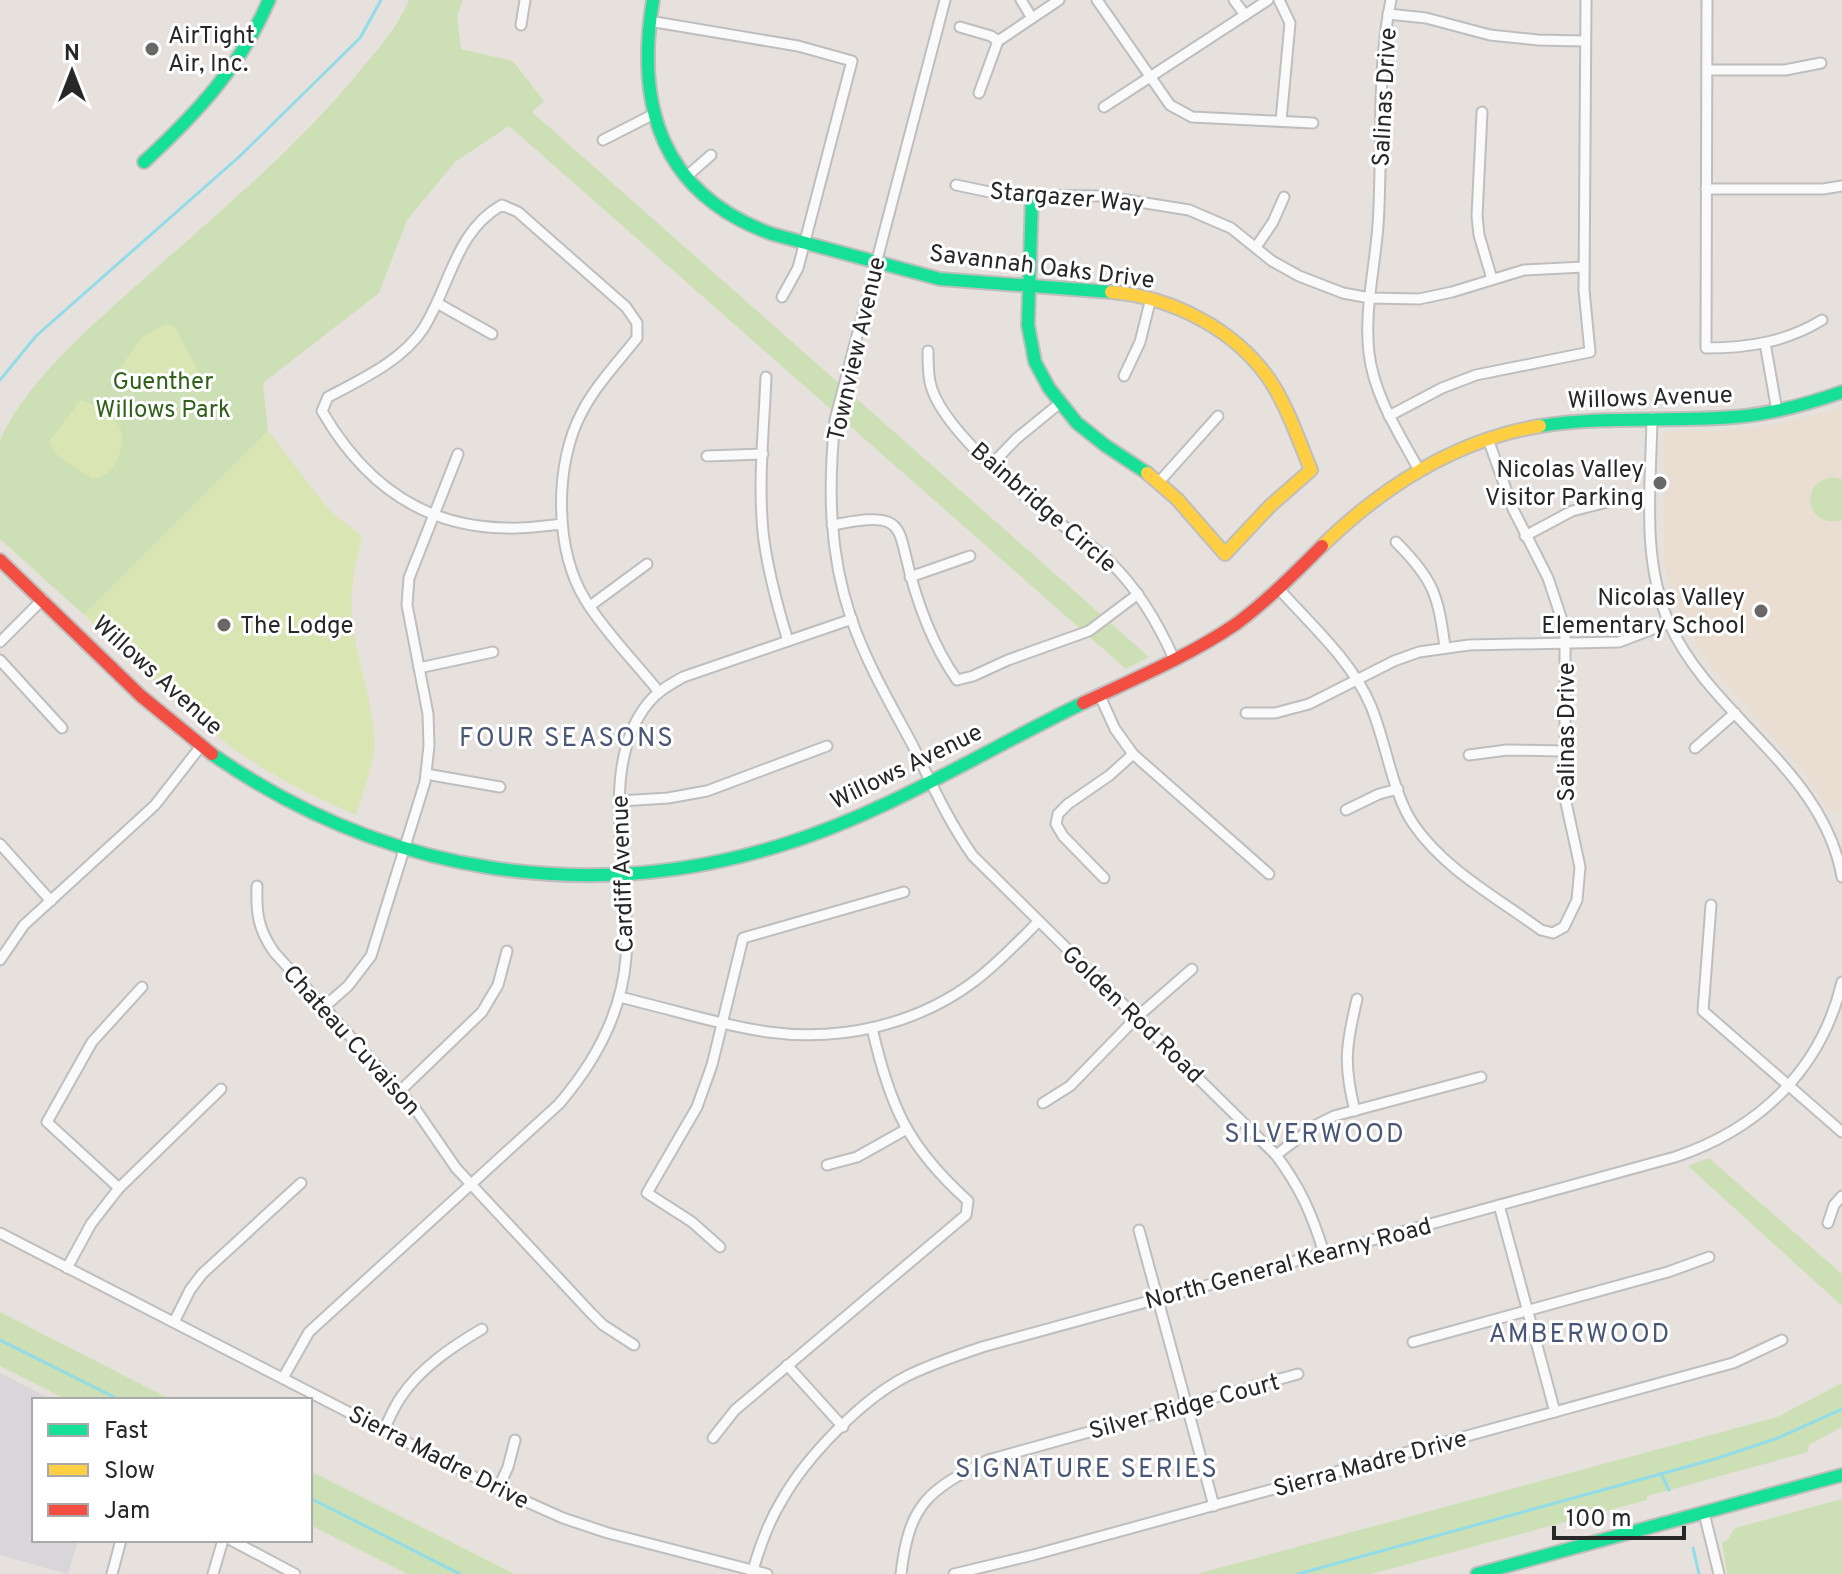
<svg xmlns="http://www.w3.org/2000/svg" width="1842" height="1574" viewBox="0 0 1842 1574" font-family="Overpass,sans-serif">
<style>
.industrial{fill:#d9d6d9}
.education{fill:#e9ded1}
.green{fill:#cde0b5}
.pitch{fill:#d9e5b3}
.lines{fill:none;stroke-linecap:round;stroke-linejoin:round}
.stream{stroke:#91dce8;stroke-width:3}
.street-casing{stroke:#bfbebe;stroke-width:13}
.fast-casing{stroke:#bfbebe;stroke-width:16}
.slow-casing{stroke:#bfbebe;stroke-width:16}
.jam-casing{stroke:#bfbebe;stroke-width:16}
.street{stroke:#fbfafa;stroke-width:9}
.fast{stroke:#16e098;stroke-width:12}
.slow{stroke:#ffcf43;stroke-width:12}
.jam{stroke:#f24e42;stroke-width:12}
.poi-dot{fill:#6a6867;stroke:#fff;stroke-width:3}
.labels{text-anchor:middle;stroke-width:6;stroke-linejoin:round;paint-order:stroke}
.poi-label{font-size:24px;fill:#272727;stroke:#fff;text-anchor:start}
.street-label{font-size:24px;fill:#272727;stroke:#fff}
.park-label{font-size:24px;fill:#32611a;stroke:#fff}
.neighbourhood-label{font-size:26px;letter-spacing:2px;fill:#495776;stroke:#fff}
</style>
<rect width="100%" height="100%" fill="#e6e1dd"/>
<polygon class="industrial" points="0,1373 53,1400 34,1400 34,1540 78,1540 68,1574 0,1555"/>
<polygon class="education" points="1842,406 1842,809 1831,814 1807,776 1711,667 1690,634 1670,587 1665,567 1665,431 1717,431 1765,426 1813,416"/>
<g class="green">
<path d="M409 0H463L457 16 461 49 513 61 544 101 532 112 1149 657 1126 669 509 126 455 162 407 220 379 293 263 383 268 431 84 615 0 539V440C26 382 90 327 137 285 211 219 289 155 353 79 374 53 396 31 409 0Z"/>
<path d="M1832 477 1842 479V520C1808 530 1796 484 1832 477Z"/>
<polygon points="1709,1158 1842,1274 1842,1306 1688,1166"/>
<polygon points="0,1312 172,1400 67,1400 10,1371 0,1366"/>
<polygon points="1842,1383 1842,1427 1809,1445 1808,1452 1647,1496 1647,1500 1371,1574 1197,1574 1777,1417"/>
<polygon points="310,1471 515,1574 407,1574 310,1525"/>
<polygon points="1842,1499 1842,1574 1727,1574 1722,1542 1727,1541 1735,1528"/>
</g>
<g class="pitch">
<path d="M165 324 175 327 199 373 198 376C172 398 138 400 120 368L141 338Z"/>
<path d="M81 400C111 412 133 426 117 460 111 472 105 476 93 479 80 469 52 457 49 441Z"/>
<path d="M268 431 328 509 362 536C354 569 348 600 354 634 360 672 376 710 374 750 372 771 362 794 356 815 320 799 285 783 252 761 190 720 138 666 84 615Z"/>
</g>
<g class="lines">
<g class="stream">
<polyline points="0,380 36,336 240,156 360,38 381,0"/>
<polyline points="0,1340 120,1400"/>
<polyline points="1661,1473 1669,1490"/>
<polyline points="310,1498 460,1574"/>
<polyline points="1693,1548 1699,1574"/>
<polyline points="1298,1574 1715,1459 1778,1438 1842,1409"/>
</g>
<defs>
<g id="street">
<path d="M945 0 835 420C828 488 829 553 851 618 866 662 890 703 912 744 931 782 948 821 973 856L1276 1155C1300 1187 1312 1214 1324 1253"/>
<polyline points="1021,0 1032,18"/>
<polyline points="1097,0 1170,105 1192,117 1313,123"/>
<polyline points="1234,0 1245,15"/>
<polyline points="1279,0 1290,23 1281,121"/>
<path d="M1391 0C1376 69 1383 154 1378 225 1375 267 1364 311 1369 353 1374 396 1399 433 1419 470"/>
<path d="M1707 0 1706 348C1748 348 1786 342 1822 320"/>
<polyline points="1388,14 1426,18 1490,35 1538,40 1583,41"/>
<polyline points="649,21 798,46 852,61 798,268 782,297"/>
<polyline points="521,25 525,0"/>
<polyline points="960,27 991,36 998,41"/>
<polyline points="1707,70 1785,70 1821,63"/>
<polyline points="979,93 998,41 1059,0"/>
<polyline points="1104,107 1268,0"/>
<polyline points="1482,112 1477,216 1479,235 1492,279"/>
<polyline points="603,140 652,115"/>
<polyline points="687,176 711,155"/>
<polyline points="956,185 1004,195 1102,196 1189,210 1231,228 1272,261 1299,276 1343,293 1370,298 1419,299 1452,292 1524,270 1584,267"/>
<polyline points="1706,189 1823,189 1842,186"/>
<polyline points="1256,247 1273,222 1284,197"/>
<polyline points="437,303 492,334"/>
<polyline points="1765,343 1777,411"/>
<path d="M928 351C928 361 928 372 930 382 938 424 1017 491 1051 517 1071 532 1092 544 1110 562 1138 589 1158 623 1174 659"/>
<polyline points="1124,376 1140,342 1151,298"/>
<path d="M766 377C764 428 758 481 763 532 767 569 777 605 788 641"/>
<polyline points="1389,416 1442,388 1476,375 1590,352 1584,290 1586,0"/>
<path d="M1652 418C1651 485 1641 559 1669 623 1711 717 1823 769 1842 877"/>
<polyline points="707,456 763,454"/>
<polyline points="992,464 1016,439 1060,403"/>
<polyline points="1159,482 1218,416"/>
<path d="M562 524C544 526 525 529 506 528 422 527 363 482 322 411L328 397C360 380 402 361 423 329 450 287 455 231 502 205L518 212 626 307 637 323V338C618 362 596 385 582 412 554 464 554 550 586 601 605 632 636 663 659 692"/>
<path d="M832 525C847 523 873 516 888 522 900 527 902 541 905 553 915 597 931 643 957 680L973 676 1008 660 1089 631 1138 594"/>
<polyline points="1525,536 1572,511 1611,501"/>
<path d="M1396 542C1434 580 1438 595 1445 647"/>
<polyline points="910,577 970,556"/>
<path d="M1279 589C1310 624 1351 660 1370 704 1386 740 1392 794 1414 825 1445 870 1498 898 1541 930L1553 933 1564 927 1577 900 1580 867 1565 798V629L1548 578 1513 509 1488 439"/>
<polyline points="590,606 647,564"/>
<polyline points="0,642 43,599"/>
<polyline points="0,660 62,728"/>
<polyline points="419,668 493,652"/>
<polyline points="1099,694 1115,729 1133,754 1269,874"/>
<polyline points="1246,713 1275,713 1309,704 1394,661 1419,652 1469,645 1619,642 1669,623"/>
<polyline points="1695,748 1735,713"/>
<polyline points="1469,755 1507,750 1565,751"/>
<polyline points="426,774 500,787"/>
<polyline points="620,801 668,798 707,791 827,746"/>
<polyline points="1346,810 1379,794 1398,789"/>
<polyline points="0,844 51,901"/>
<polyline points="1104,878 1063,836 1056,824 1058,814 1068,804 1110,775 1133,754"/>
<path d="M257 886C256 913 258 929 274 952L414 1107 456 1168 590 1312 603 1325 634 1345"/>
<polyline points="1711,905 1703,1011 1842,1132"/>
<polyline points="0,960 24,925 155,805 201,746"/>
<path d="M619 997C668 1008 718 1025 768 1032 840 1042 917 1025 976 980 998 963 1018 942 1038 922"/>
<polyline points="324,1007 348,986 371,956 425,782 429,746 428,714 407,605 409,578 458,454"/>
<polyline points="400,1091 482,1012 498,985 507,951"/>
<polyline points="1043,1103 1070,1086 1136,1018 1192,969"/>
<path d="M1355 1111C1343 1064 1346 1045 1357 999"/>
<polyline points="1276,1155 1316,1125 1334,1116 1481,1077"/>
<polyline points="827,1165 857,1157 905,1130"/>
<polyline points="119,1188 47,1122 92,1042 142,987"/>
<polyline points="1499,1205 1555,1412"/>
<polyline points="1828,1223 1834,1205 1842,1196"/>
<polyline points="1139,1230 1214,1506"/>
<polyline points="0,1233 498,1489 563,1518 608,1533 767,1574"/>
<polyline points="720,1247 692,1222 647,1193 697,1107 712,1065 743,938 904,892"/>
<polyline points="67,1268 91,1224 119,1188 221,1089"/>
<polyline points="174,1322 190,1290 202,1274 301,1183"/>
<polyline points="1413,1342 1668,1272 1709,1257"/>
<polyline points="787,1365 843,1427"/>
<path d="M283 1378 309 1332 559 1104C595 1062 622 1013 626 957 632 878 595 767 649 702 658 691 671 684 683 677L852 619"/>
<path d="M384 1430C389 1419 394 1407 401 1397 420 1368 453 1346 482 1329"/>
<path d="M713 1438 735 1410 966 1215 968 1201C908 1147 890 1107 872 1028"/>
<polyline points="498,1489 508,1467 515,1440"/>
<polyline points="1704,1513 1719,1574"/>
<polyline points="231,1540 295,1574"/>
<polyline points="112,1574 121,1540"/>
<polyline points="213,1574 223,1540"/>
<path d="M752 1574C759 1548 768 1523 782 1500 807 1456 862 1399 907 1376 931 1364 956 1356 982 1347L1675 1157C1759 1129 1821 1070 1842 982"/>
<path d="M901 1574C909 1504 928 1490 988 1460L1298 1374"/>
<polyline points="954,1574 1033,1555 1733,1363 1782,1340"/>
</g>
<g id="fast">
<path d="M653 0C635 107 662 194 772 234L940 279 1111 292"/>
<path d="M144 162C196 114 241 66 269 0"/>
<polyline points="1032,197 1028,325 1035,362 1049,388 1077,423 1106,446 1147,473"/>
<path d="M1540 426C1608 415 1677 423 1745 416 1779 412 1811 403 1842 392"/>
<path d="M212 754C384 874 589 907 788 843 892 810 985 750 1083 703"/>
<polyline points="1477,1574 1842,1475"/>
</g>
<g id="slow">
<path d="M1111 292C1173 297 1239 331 1273 385 1289 411 1299 441 1311 470L1270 506 1225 554 1177 499 1147 473"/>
<path d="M1322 546C1382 487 1456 440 1540 426"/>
</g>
<g id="jam">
<polyline points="0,560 141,696 212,754"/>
<path d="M1083 703C1134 679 1189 656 1236 624 1267 601 1295 573 1322 546"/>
</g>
</defs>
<use href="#street" class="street-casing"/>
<use href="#fast" class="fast-casing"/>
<use href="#slow" class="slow-casing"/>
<use href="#jam" class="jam-casing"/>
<use href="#street" class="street"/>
<use href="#fast" class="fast"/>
<use href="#slow" class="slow"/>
<use href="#jam" class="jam"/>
</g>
<g class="poi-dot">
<circle cx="152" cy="49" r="8"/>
<circle cx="1660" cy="483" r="8"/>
<circle cx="1761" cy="611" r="8"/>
<circle cx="224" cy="625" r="8"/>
</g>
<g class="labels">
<g class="poi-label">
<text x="168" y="43">AirTight<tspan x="168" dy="28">Air, Inc.</tspan></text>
<text x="1644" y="477" text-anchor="end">Nicolas Valley<tspan x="1644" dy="28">Visitor Parking</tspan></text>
<text x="1745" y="605" text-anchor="end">Nicolas Valley<tspan x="1745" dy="28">Elementary School</tspan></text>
<text x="240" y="633">The Lodge</text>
</g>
<g class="street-label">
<text transform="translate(1384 97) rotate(-87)" y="8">Salinas Drive</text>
<text transform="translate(1067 197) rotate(5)" y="8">Stargazer Way</text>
<text transform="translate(1042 266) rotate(7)" y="8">Savannah Oaks Drive</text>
<text transform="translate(856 349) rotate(-77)" y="8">Townview Avenue</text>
<text transform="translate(1650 397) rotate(-2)" y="8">Willows Avenue</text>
<text transform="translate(1044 507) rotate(41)" y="8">Bainbridge Circle</text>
<text transform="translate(158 675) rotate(42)" y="8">Willows Avenue</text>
<text transform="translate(1566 732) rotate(-90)" y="8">Salinas Drive</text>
<text transform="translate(906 766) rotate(-26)" y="8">Willows Avenue</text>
<text transform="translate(622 874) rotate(-92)" y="8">Cardiff Avenue</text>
<text transform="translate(1133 1014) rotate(44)" y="8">Golden Rod Road</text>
<text transform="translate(352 1040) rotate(48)" y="8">Chateau Cuvaison</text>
<text transform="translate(1288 1263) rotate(-15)" y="8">North General Kearny Road</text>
<text transform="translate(1184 1406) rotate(-15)" y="8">Silver Ridge Court</text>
<text transform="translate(439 1457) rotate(27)" y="8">Sierra Madre Drive</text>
<text transform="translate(1370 1463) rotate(-15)" y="8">Sierra Madre Drive</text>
</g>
<g class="park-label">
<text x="163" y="389">Guenther<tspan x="163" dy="28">Willows Park</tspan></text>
</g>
<g class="neighbourhood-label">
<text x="567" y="746">FOUR SEASONS</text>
<text x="1315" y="1142">SILVERWOOD</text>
<text x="1580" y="1342">AMBERWOOD</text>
<text x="1087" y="1477">SIGNATURE SERIES</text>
</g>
</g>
<rect x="32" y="1398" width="280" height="144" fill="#ffffff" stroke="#a9a9a9" stroke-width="2"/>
<rect x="48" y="1424" width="40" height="12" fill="#16e098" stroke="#a9a9a9" stroke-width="2"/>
<text x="104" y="1438" font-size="24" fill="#272727">Fast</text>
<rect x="48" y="1464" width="40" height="12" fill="#ffcf43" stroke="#a9a9a9" stroke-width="2"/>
<text x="104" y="1478" font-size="24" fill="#272727">Slow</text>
<rect x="48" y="1504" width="40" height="12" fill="#f24e42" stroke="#a9a9a9" stroke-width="2"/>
<text x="104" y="1518" font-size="24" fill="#272727">Jam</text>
<g transform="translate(72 72)" stroke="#ffffff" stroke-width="6" paint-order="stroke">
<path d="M0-6L14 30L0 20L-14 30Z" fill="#272727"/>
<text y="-12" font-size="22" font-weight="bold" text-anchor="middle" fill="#272727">N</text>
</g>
<path d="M1554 1526v12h130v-12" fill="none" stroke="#272727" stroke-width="4"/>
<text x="1566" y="1526" font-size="24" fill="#272727" stroke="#ffffff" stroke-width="6" paint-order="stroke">100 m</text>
</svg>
